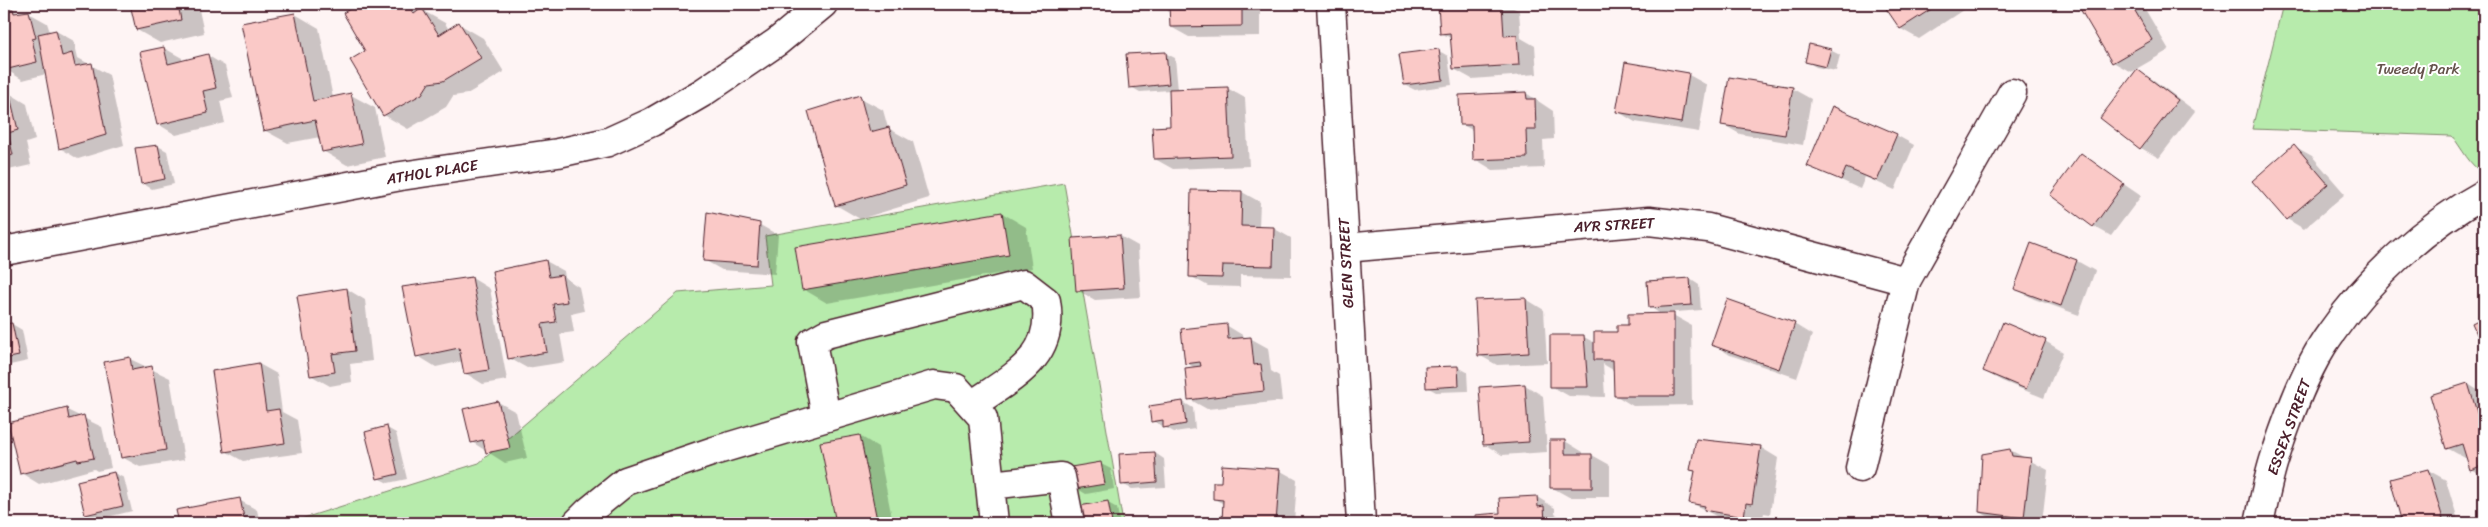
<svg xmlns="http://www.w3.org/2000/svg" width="2488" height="527" viewBox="0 0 2488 527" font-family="Sriracha,sans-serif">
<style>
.green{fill:#b7ebac;stroke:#80856c}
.shadow{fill:#0003}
.building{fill:#fac9c7;stroke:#4a1f2b}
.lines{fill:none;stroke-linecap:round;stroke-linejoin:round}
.minor-casing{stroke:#4a1f2b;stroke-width:31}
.minor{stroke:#fff;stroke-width:28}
.labels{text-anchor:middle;stroke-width:4;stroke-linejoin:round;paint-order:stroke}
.park-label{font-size:15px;fill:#65524b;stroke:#fff}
.street-label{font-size:15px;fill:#4a1f2b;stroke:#fff}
</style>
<rect width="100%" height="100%" fill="#fef4f4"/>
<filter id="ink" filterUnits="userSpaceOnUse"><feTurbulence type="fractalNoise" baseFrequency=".02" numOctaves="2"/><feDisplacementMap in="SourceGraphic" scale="10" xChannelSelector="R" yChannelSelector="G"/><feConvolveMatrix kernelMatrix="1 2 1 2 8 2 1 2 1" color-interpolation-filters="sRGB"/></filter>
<g filter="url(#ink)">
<g class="green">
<path d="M2283 4H2484V173C2470 167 2462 148 2452 136L2252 129Z"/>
<polygon points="1064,183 1123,523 288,523 479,463 678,293 771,285 765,236"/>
</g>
<g class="shadow">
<polygon points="120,4 202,4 198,5 204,33 160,43 137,30 132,9"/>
<polygon points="361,4 421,4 427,13 445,23 449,30 459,24 483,38 504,72 467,94 453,96 446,107 408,129 384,115 352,61 367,52 344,13"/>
<polygon points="1171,4 1260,4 1260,36 1189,37 1171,27"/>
<polygon points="1462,4 1507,4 1519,11 1521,38 1535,46 1537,74 1472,79 1454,69 1452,39 1441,33 1440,6"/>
<polygon points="1884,4 1972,4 1919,39 1901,29"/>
<polygon points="2086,4 2142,4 2169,50 2131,72 2113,62 2081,7"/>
<polygon points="12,10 19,14 29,13 47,23 50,32 56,31 74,41 78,58 109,75 124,145 78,159 60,148 46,74 23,80 5,69 4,19"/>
<polygon points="295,14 319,28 333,98 351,95 375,108 385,157 347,165 323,151 320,137 288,143 264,130"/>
<polygon points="164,48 182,58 182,62 207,55 225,66 233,98 220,101 225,123 176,135 158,124"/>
<polygon points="1830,50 1840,55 1836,71 1816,67 1806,61"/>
<polygon points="1439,51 1448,56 1452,85 1415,90 1405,85"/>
<polygon points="1165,53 1175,58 1178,90 1227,88 1245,98 1249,166 1173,169 1155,159 1172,127 1170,90 1140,92 1131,87"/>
<polygon points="2137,70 2155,81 2195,111 2159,158 2141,148 2102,117"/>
<polygon points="1689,75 1707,85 1699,132 1635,122 1617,111"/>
<polygon points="1793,89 1811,99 1803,145 1740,134 1722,124"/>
<polygon points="9,93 27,104 35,140 26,143 31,165 4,171 4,95"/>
<polygon points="1526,93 1553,111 1554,139 1543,140 1544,168 1493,170 1475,159 1474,131 1461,124"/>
<polygon points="859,97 883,110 888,128 913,142 929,198 860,219 836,205"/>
<polygon points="1896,135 1914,145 1895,190 1865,177 1860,189 1809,165"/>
<polygon points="158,146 167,151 174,184 152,189 142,183"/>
<polygon points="2294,146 2312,156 2345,194 2304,229 2287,219"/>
<polygon points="2081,155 2141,196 2111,236 2093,226"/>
<polygon points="1242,192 1260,202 1259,227 1273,228 1291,238 1291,276 1240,275 1240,287 1208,286 1190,276"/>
<polygon points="1002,213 1026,227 1032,268 827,303 803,289"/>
<polygon points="760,225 778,235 775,274 722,270 704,260"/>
<polygon points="1120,236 1138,246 1141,297 1095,300 1077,290"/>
<polygon points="546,261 564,271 565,278 579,287 584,311 571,314 574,332 560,334 565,362 527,368 509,358"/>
<polygon points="2077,261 2095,271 2079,315 2034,299 2016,289"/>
<polygon points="472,278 490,289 507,380 483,384 465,373 463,361 436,367 418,356"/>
<polygon points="1690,279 1699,285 1701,310 1664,313 1664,315 1673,315 1691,325 1692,405 1633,406 1615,395 1613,370 1603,364 1605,397 1569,396 1551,386 1552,336 1584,337 1595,343 1630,326 1662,315 1650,307"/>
<polygon points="347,289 365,300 372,361 350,364 352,382 330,386 312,376"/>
<polygon points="1526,299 1544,310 1547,363 1497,365 1479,355"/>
<polygon points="12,324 22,330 28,361 10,365 4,361 4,326"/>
<polygon points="1794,324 1812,335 1797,378 1730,355 1713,344"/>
<polygon points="1226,325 1244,336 1245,339 1250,338 1268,348 1271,371 1279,376 1282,401 1207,409 1189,399 1195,368 1187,363"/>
<polygon points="2045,341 2063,352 2044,398 2002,381 1984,371"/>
<polygon points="130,359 170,378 184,460 140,467 122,457"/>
<polygon points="259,364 277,374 282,412 297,420 302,453 243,461 225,451"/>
<polygon points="1458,367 1467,372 1468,391 1436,392 1427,387"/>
<polygon points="2468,384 2484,394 2484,477 2471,469 2467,458 2465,458 2447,448"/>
<polygon points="1525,385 1543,396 1547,452 1502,455 1484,444"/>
<polygon points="498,402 516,412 527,458 505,463 472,442"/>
<polygon points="1183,402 1193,408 1195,429 1174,432 1153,421"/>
<polygon points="67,410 102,427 111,468 97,471 94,469 39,484 21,473"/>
<polygon points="387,428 396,433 407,479 388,483 378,478"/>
<polygon points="860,436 878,447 893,523 837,523 822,443"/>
<polygon points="1565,441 1583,452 1583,455 1592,455 1610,465 1610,497 1569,497 1551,487"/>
<polygon points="1760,447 1778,458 1770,514 1764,513 1762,523 1723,520 1690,502 1696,472 1691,470"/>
<polygon points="2010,450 2048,470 2042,523 1998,522 1980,512"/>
<polygon points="1155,453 1164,459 1166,487 1132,489 1122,484"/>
<polygon points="1101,464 1111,469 1114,489 1086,494 1076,488"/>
<polygon points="1279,470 1297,480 1294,523 1223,523 1224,504 1214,499 1222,483"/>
<polygon points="2428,470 2446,480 2459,523 2403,523 2391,480"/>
<polygon points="114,473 124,478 132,511 95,520 86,514 78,482"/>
<polygon points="1537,497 1555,508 1555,514 1562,518 1562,523 1477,523 1476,516 1502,515"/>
<polygon points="239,500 257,510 260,523 180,523 178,511"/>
<polygon points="1108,503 1117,508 1120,523 1082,523"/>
</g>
<g class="building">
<polygon points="130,4 178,4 181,20 136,30"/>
<polygon points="358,4 407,4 414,14 422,8 439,35 459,22 481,58 443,81 429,83 422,94 383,116 350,60 365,51 343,13"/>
<polygon points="1169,4 1242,4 1242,26 1170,27"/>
<polygon points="1502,4 1504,36 1517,35 1519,65 1453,69 1450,33 1440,34 1438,5"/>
<polygon points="1883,4 1939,4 1900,29"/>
<polygon points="2084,4 2131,4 2152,40 2112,63 2079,7"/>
<polygon points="13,9 14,13 29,11 36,38 32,39 37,62 4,70 4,11"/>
<polygon points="295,13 313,101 351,93 362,144 322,152 315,120 263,131 241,23"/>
<polygon points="56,30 62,56 72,53 75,66 92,63 106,135 59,149 38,34"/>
<polygon points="1809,44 1831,49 1826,67 1805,62"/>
<polygon points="164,47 168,64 208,54 216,88 203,91 208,113 157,125 140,52"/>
<polygon points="1439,49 1443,80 1404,85 1399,54"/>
<polygon points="1166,52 1169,84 1129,88 1126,54"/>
<polygon points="1625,62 1689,73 1681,123 1616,112"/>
<polygon points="2137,69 2178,100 2140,149 2100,118"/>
<polygon points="1729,77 1793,87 1785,135 1721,125"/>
<polygon points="1228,87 1231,156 1154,159 1152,127 1170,126 1169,89"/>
<polygon points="9,92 18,130 8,133 13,155 4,157 4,93"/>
<polygon points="1526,92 1527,99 1535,99 1536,130 1526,130 1527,158 1473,160 1472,125 1460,125 1459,95"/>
<polygon points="860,95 870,132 889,127 906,185 835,206 808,111"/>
<polygon points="1832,106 1897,134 1877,181 1846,168 1841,180 1807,166"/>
<polygon points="2294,144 2328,184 2286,220 2252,181"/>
<polygon points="158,145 165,179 141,184 135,148"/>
<polygon points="2081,153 2124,184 2093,227 2050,195"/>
<polygon points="1191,190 1242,191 1241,226 1274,227 1273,266 1223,265 1222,278 1189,277"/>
<polygon points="707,212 760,223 757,265 703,261"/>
<polygon points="1002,212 1009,255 802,290 795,247"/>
<polygon points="1120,235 1124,288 1076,291 1072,238"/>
<polygon points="2031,243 2077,260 2061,306 2014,289"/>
<polygon points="546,260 549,277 562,275 567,302 553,304 556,322 542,324 547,352 508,359 492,271"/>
<polygon points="472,277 489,370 464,374 459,348 416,357 402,287"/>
<polygon points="1690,278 1692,305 1649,308 1647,281"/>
<polygon points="347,288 355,351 332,354 335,372 310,376 297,296"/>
<polygon points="1526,298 1529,353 1478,356 1475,300"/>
<polygon points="1727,299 1795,323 1779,369 1711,345"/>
<polygon points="1674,313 1674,396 1614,396 1613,360 1594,360 1594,332 1617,332 1617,325 1628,325 1628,314"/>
<polygon points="2484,317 2484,350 2472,323"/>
<polygon points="2003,322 2046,340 2026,389 1983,371"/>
<polygon points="12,323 19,356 4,359 4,324"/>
<polygon points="1227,324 1228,339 1251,337 1254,365 1261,364 1264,391 1188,400 1185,368 1201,366 1200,362 1185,364 1181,329"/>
<polygon points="1550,335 1584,335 1588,387 1550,387"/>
<polygon points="130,357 132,370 152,366 166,450 121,458 104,362"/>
<polygon points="259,363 266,411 279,409 285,443 224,452 212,371"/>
<polygon points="1458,366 1459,386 1426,388 1425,367"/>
<polygon points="2468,383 2479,419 2484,418 2484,465 2470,470 2462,444 2446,449 2430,395"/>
<polygon points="1525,384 1529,442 1483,445 1479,387"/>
<polygon points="498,401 510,448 486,453 483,440 471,443 463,409"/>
<polygon points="1183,401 1186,424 1163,428 1163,420 1151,422 1149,406"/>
<polygon points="67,408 69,419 84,415 94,458 78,461 77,459 20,474 8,423"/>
<polygon points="387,426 398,474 377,479 365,432"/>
<polygon points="860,435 877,520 859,523 836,523 820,442"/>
<polygon points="1696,439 1761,446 1752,504 1746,503 1744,517 1704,510 1705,506 1689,503 1695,471 1690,470"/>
<polygon points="1550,440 1565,440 1565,454 1592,454 1592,488 1550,488"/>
<polygon points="2010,449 2012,456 2031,458 2024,518 1979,512 1982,454"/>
<polygon points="1155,452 1157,482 1121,485 1119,454"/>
<polygon points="1101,462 1105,484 1075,489 1071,467"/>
<polygon points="1222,465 1280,469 1276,523 1222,523 1223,500 1213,499 1213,482 1221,482"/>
<polygon points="2428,469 2443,519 2431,523 2402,523 2390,479"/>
<polygon points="114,472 123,506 85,515 77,481"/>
<polygon points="1537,496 1538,507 1544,506 1545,523 1476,523 1475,515 1500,513 1499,498"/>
<polygon points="240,498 245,523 179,523 176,510"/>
<polygon points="1108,501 1112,523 1081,523 1079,506"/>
</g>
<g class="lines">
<defs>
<g id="minor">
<polyline points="1331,4 1361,523"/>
<polyline points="1345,248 1649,221 1708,228 1906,281 1860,468"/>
<polyline points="4,251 401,176 558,153 608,142 652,122 702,93 777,42 823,4"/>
<polyline points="1906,281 2012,93"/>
<path d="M826 417 812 342 826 334 1024 284 1046 301C1056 358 1012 377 972 405"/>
<polyline points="991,485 1061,477 1070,523"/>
<polyline points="577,523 589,511 626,481 714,451 934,385 956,388 983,418 994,523"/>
<path d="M2259 523C2264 501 2268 478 2275 457 2287 420 2308 364 2331 333 2369 278 2425 226 2484 194"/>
</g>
</defs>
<use href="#minor" class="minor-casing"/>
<use href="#minor" class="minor"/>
</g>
</g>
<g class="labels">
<g class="park-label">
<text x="2418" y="74">Tweedy Park</text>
</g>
<g class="street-label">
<text transform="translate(432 172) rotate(-9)" y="5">ATHOL PLACE</text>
<text transform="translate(1614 225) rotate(-3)" y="5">AYR STREET</text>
<text transform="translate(1346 263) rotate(-93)" y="5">GLEN STREET</text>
<text transform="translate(2289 427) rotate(-70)" y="5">ESSEX STREET</text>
</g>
</g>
<rect width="2488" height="527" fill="none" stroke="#fff" stroke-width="20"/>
<rect x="10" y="10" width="2468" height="507" fill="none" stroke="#4a1f2b" stroke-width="2" filter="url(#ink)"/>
</svg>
